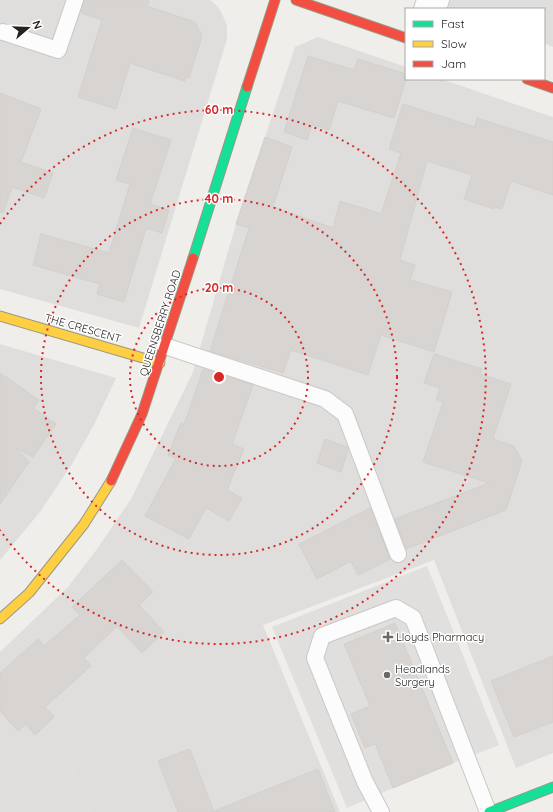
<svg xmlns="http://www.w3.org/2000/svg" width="553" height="812" viewBox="0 0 553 812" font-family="Quicksand,sans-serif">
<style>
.residential{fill:#dfdedc}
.parking{fill:#e0dfde}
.building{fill:#d7d4d2;stroke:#d3d0cc}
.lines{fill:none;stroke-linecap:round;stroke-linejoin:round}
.lane-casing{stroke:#c9c8c7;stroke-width:18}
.fast-casing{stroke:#999a82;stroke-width:11}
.slow-casing{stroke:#999a82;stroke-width:11}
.jam-casing{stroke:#999a82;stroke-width:11}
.lane{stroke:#fdfcfc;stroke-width:16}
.fast{stroke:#16e098;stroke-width:9}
.slow{stroke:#ffcf43;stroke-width:9}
.jam{stroke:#f24e42;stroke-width:9}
.ring{fill:none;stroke:#d62828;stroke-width:2;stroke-dasharray:2 4}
.poi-dot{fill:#6a6968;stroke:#fff;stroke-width:1.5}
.labels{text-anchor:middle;stroke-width:3;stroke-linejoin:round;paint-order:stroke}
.street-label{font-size:11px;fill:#222;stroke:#fff}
.poi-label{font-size:11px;fill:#222;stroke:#fff;text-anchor:start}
.centre{fill:#d62828;stroke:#fff;stroke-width:2}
.ring-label{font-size:12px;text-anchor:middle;font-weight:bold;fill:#d62828;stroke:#fff;stroke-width:3;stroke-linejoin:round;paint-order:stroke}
</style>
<rect width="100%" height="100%" fill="#f0eeeb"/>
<g class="residential">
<polygon points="0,0 210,0 218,7 223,16 227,26 227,39 139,328 0,289"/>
<polygon points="418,0 553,0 553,47 544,43 544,9 444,9"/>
<polygon points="318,37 406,67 406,79 441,79 553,117 553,753 516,768 434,560 263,625 340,812 0,812 0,652 68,587 97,549 131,499 193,372 236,224 295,47"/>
<polygon points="0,344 116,378 95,423 72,464 40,512 0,560"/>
</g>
<g class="parking">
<polygon points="427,566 499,745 453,763 394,623 344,644 370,706 375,744 393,788 347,808 272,627"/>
<polygon points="73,765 92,812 7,812 6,810"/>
</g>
<g class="building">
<polygon points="84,0 149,0 147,6 195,22 202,36 189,78 186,77 185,81 130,63 116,109 78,97 102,20 81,13"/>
<polygon points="308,56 354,70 358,59 406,74 406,79 394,118 338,101 329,130 312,125 307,140 284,132"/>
<polygon points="0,93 41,109 21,162 53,173 44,198 12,187 3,213 0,212"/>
<polygon points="403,104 475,127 477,118 553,142 553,195 511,181 502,209 495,207 494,209 464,199 472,175 427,161 400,260 415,265 410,280 452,292 434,352 381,335 368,375 291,350 283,373 210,351 249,228 236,224 265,137 292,147 273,207 333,228 340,201 381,214 401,153 389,149"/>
<polygon points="133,128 171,140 150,204 169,210 162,233 146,228 124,302 97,294 100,284 33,265 41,234 109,253 130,184 116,180"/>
<polygon points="434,354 482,369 480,374 511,384 493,439 514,446 522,461 506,510 406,549 395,519 489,483 423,462 443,402 436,399 440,388 424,383"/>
<polygon points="203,369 253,385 232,444 244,449 227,490 242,498 229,521 206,508 189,539 145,516 176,458 168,455 181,423 184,425"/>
<polygon points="0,373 39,400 33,408 56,424 33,457 16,448 29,462 0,504"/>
<polygon points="325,439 347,447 348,450 341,472 317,463"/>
<polygon points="370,508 390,559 358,575 351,561 317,579 299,544"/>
<polygon points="122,560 153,592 139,605 164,632 142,653 117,626 84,658 91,666 45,707 54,717 35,735 26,724 18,731 0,711 0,673 38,639 44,646 80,615 72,607"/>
<polygon points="395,623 453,763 393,788 375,744 365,748 351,714 370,706 344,644"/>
<polygon points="553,656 553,722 514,737 491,681"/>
<polygon points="190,749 214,812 178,812 158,761"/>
<polygon points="318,769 335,812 214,812 214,811"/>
</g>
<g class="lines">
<defs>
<g id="lane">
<polyline points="422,9 425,0"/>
<polyline points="438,9 441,0"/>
<polyline points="3,32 58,50 75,0"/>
<polyline points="165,346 325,399 345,414 398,554"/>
<polyline points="381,812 365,782 315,658 322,636 396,608 413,618 488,812"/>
</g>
<g id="fast">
<polyline points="193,258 247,87"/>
<polyline points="489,812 553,787"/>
</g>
<g id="slow">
<polyline points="0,316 160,363"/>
<polyline points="0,619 29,593 84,524 111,481"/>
</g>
<g id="jam">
<polyline points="296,0 406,38"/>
<polyline points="527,79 553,88"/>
<polyline points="247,87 275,0"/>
<polyline points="111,481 142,414 193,258"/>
</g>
</defs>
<use href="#lane" class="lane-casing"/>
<use href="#fast" class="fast-casing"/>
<use href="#slow" class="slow-casing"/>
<use href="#jam" class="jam-casing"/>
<use href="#lane" class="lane"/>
<use href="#fast" class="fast"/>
<use href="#slow" class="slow"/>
<use href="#jam" class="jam"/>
</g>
<g class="ring">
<circle cx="219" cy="377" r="89"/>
<circle cx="219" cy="377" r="178"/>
<path d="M0 224A267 267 0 1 1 0 530"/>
</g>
<g class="poi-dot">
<path d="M386 631h4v4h4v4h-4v4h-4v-4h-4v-4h4z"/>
<circle cx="387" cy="675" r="4"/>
</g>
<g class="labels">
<g class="street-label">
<text transform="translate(160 323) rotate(-72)" y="4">QUEENSBERRY ROAD</text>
<text transform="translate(83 328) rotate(16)" y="4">THE CRESCENT</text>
</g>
<g class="poi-label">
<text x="396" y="641">Lloyds Pharmacy</text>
<text x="395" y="673">Headlands<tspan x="395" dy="13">Surgery</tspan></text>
</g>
</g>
<circle cx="219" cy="377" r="6" class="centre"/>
<g class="ring-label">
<text x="219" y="114">60 m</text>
<text x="219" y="203">40 m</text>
<text x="219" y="292">20 m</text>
</g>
<rect x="405" y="8" width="140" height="72" fill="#ffffff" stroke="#a7a7a7"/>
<rect x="413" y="21" width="20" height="6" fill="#16e098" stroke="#a7a7a7"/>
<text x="441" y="28" font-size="12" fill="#222222">Fast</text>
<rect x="413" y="41" width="20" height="6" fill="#ffcf43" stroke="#a7a7a7"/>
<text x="441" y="48" font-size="12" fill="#222222">Slow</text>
<rect x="413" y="61" width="20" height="6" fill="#f24e42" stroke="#a7a7a7"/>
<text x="441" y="68" font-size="12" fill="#222222">Jam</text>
<g transform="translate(28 28) rotate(71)" stroke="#ffffff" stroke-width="3" paint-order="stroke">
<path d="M0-3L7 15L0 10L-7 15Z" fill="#222222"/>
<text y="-6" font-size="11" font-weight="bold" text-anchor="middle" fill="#222222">N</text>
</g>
</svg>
